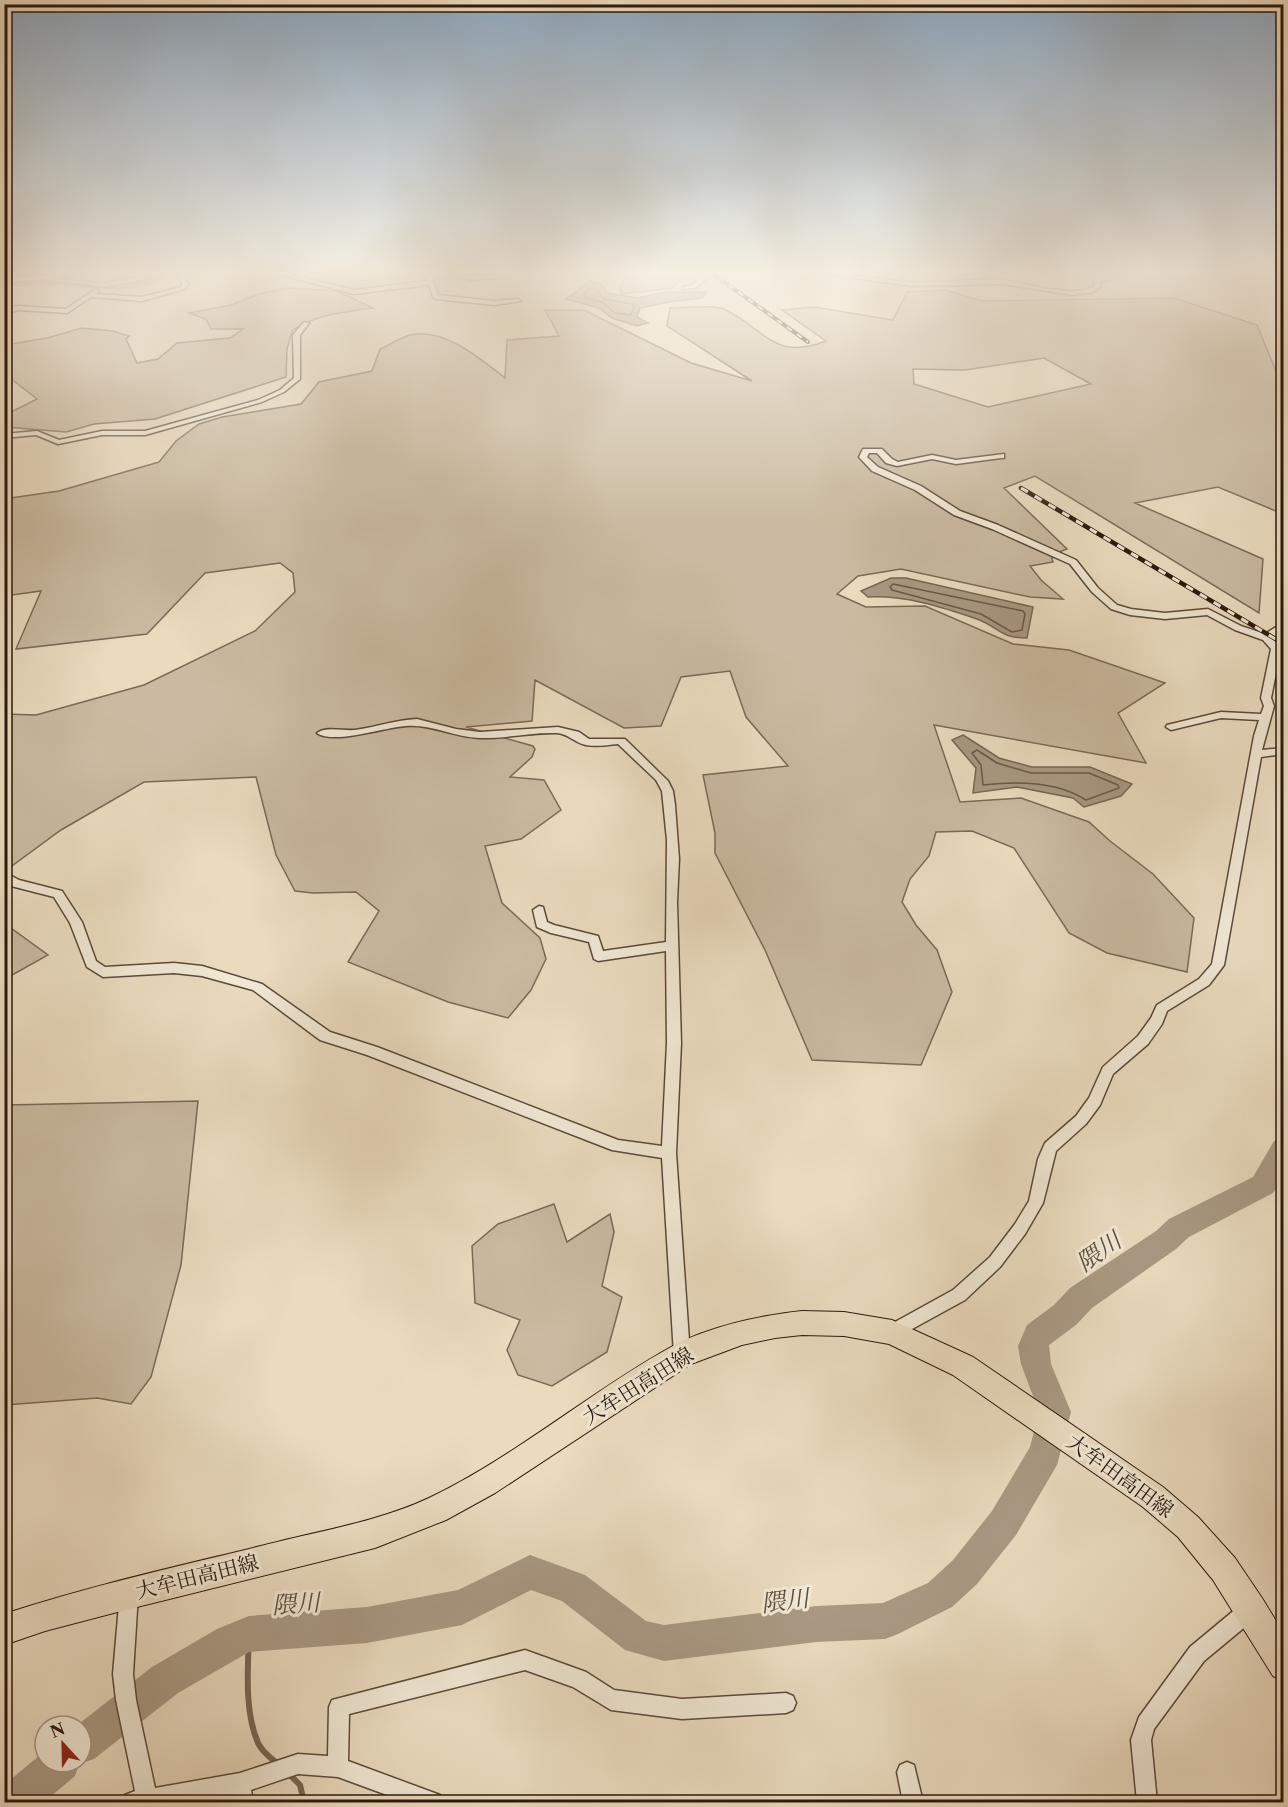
<svg xmlns="http://www.w3.org/2000/svg" width="1288" height="1807" viewBox="0 0 1288 1807" font-family="'Libre Caslon Text','Noto Serif JP',serif">
<style>
.green{fill:#cabaa1;stroke:#7b6958;stroke-width:1.5;fill-rule:evenodd}
.water{fill:#a99983;stroke:#776554;stroke-width:1.5}
.lines{fill:none;stroke-linecap:round;stroke-linejoin:round}
.shore{stroke:#6a5848;stroke-width:1.5}
.stream{stroke:#776554;stroke-width:6}
.river{fill:#a99983;fill-rule:evenodd}
.minor-casing{stroke:#5c493a;stroke-width:3}
.tertiary-casing{stroke:#5c493a;stroke-width:3}
.primary-casing{stroke:#2c180e;stroke-width:2}
.minor{fill:#f1e8d5;fill-rule:evenodd}
.tertiary{fill:#f1e8d5;fill-rule:evenodd}
.primary{fill:#eadbbf;fill-rule:evenodd}
.rail-far1-casing{stroke:#2c180e;stroke-width:4}
.rail-casing{stroke:#2c180e;stroke-width:4.5}
.rail-far1{stroke:#f1e8d5;stroke-width:2;stroke-dasharray:6;stroke-linecap:butt}
.rail{stroke:#f1e8d5;stroke-width:3;stroke-dasharray:8;stroke-linecap:butt}
.labels{text-anchor:middle;stroke-width:6;stroke-linejoin:round;paint-order:stroke}
.near-street-label{font-size:21px;fill:#2c180e;stroke:#f1e8d5}
.near-water-label{font-size:24px;font-style:italic;fill:#5e4c3d;stroke:#f1e8d5}
</style>
<rect width="100%" height="100%" fill="#eadbbf"/>
<filter id="stains"><feTurbulence type="fractalNoise" baseFrequency=".00333" numOctaves="4"/><feColorMatrix values="0 0 0 0 .2 0 0 0 0 .09 0 0 0 0 .02 0 0 0 .5 -.17"/></filter>
<radialGradient id="worn" r=".72"><stop offset=".6" stop-color="#630" stop-opacity="0"/><stop offset="1" stop-color="#630" stop-opacity=".3"/></radialGradient>
<g class="green">
<polygon points="628,271 682,271 685,273 673,288 622,294 620,287"/>
<path d="M288 288 337 291 373 308C346 312 315 314 292 331L287 349 286 377 155 419 94 424 66 432 5 427V415L37 399 5 374V345L47 338 82 328 113 331 129 336 126 339 137 363 158 359 177 343 230 338 243 329H211L206 319 189 313 231 305 259 294Z"/>
<path d="M945 290 982 301 1174 298 1257 325 1283 388V514L1218 487 1135 503 1263 559 1259 613 1035 476 1004 488 1067 549 1051 555 1053 562 1030 566 1041 580 1063 599 1030 597 901 569 858 576 837 594 866 607 925 606 1013 644 1069 650 1165 683 1118 713 1146 763 934 725 960 802 1021 798 1089 822 1110 841 1153 874 1194 918 1187 972 1107 953 1069 933 1014 848 972 831 936 832 929 856 910 879 902 902 916 925 937 950 952 992 921 1065 812 1060 765 950 715 853V833L703 775 788 766 746 717 730 671 681 677 661 726 624 728 535 680 532 721 466 727 533 746 535 749 532 757 510 777 544 780 561 810 521 839 485 846 502 903 540 938 546 959 531 990 508 1018 448 1002 348 962 379 911 356 892 313 893 295 891 276 855 256 777 144 782 61 830 5 871V714L36 715 144 685 255 631 295 592 293 573 280 563 205 573 147 634 16 649 41 591 5 596 4 499 59 491 159 462 176 441 199 424 222 417 301 404 319 382 372 371 380 349C389 345 400 338 410 335 443 327 481 359 505 378L507 340 559 336 545 310H584L691 363 752 381 667 326 670 308C683 308 716 304 726 310 766 330 774 361 826 341L782 310 814 307 893 320 907 292ZM1044 358 1091 384 988 407 914 384 913 369 965 370Z"/>
<polygon points="4,923 48,955 5,979 4,979"/>
<polygon points="198,1101 181,1265 151,1377 131,1404 97,1398 5,1405 5,1105"/>
<polygon points="554,1204 567,1242 610,1214 614,1232 602,1286 622,1297 607,1352 552,1386 518,1375 507,1350 520,1320 475,1303 472,1246 498,1224"/>
</g>
<g class="water">
<polygon points="590,281 601,284 607,293 638,298 667,292 707,292 702,298 669,302 640,308 637,317 648,323 637,326 612,318 599,308 566,299"/>
<path d="M891 578H906L1033 607 1027 638C999 638 999 627 977 619 942 607 905 595 868 597L861 591Z"/>
<polygon points="963,735 999,758 1032,767 1090,767 1132,784 1121,796 1084,807 1073,798 1017,787 973,793 976,768 952,740"/>
</g>
<g class="lines">
<g class="shore">
<polygon points="591,288 597,289 604,299 632,304 634,307 631,315 615,313 602,302 585,298 584,294"/>
<polygon points="893,584 1023,611 1025,614 1022,630 1012,632 981,614 892,590 890,587"/>
<path d="M977 750 997 763 1031 773H1089L1118 785 1119 788 1086 800C1057 781 1017 781 983 785L981 765 972 753Z"/>
</g>
<g class="stream">
<path d="M249 1634C248 1668 244 1711 258 1743 262 1752 271 1758 278 1764"/>
<polyline points="288,1773 300,1785 304,1802"/>
</g>
<g class="river">
<path d="M159 271H172C144 299 91 287 56 285 39 285 21 286 4 287V281L46 279 120 282 141 279Z"/>
<polygon points="1284,1138 1284,1175 1273,1193 1189,1237 1176,1249 1092,1308 1076,1325 1049,1345 1051,1364 1071,1412 1057,1465 1016,1535 977,1584 952,1607 898,1634 885,1639 816,1642 664,1661 625,1650 562,1601 531,1590 462,1625 367,1643 249,1652 178,1693 94,1759 79,1764 75,1776 44,1802 4,1802 4,1785 45,1751 45,1762 81,1762 81,1726 76,1726 152,1667 217,1629 249,1616 367,1607 458,1590 530,1555 585,1575 646,1621 664,1625 816,1606 883,1603 928,1583 953,1560 992,1511 1030,1447 1039,1412 1021,1364 1018,1346 1027,1325 1054,1305 1070,1288 1156,1231 1169,1219 1253,1177 1274,1141"/>
</g>
<defs>
<g id="minor">
<polygon points="157,271 166,271 140,280 104,287 49,280 49,277 52,275 55,279 104,283 137,277"/>
<polygon points="176,271 182,271 188,284 185,289 142,301 91,297 67,313 18,310 4,314 4,310 18,306 66,309 96,289 99,291 96,294 142,297 181,287 182,284"/>
<polygon points="266,271 276,271 354,290 428,281 426,277 412,271 421,271 430,274 460,272 472,276 495,275 497,278 471,280 459,276 432,278 438,295 494,301 518,299 521,301 494,305 436,299 433,297 429,285 354,294"/>
<polygon points="688,271 695,271 705,280 695,288 683,289 683,287 691,285 698,280"/>
<path d="M805 271C841 271 875 280 911 282 941 284 973 278 1003 280 1026 283 1075 299 1094 286L1095 280 1132 271H1143L1100 282V287L1093 292 1073 295 1002 284 911 286Z"/>
<polygon points="304,322 309,323 300,335 300,379 284,392 262,402 145,435 102,435 58,444 36,435 4,438 4,434 37,431 59,440 102,431 145,431 258,400 280,390 294,378 293,335"/>
<polygon points="863,449 882,449 892,459 898,462 932,455 956,460 1004,454 1004,458 1001,458 956,464 932,459 897,466 886,463 877,453 869,453 867,457 878,467 921,486 960,511 998,525 1076,560 1098,588 1117,605 1131,609 1165,613 1208,609 1241,626 1265,634 1284,622 1284,630 1272,638 1281,648 1271,698 1274,706 1262,750 1284,748 1284,754 1261,757 1224,965 1209,985 1167,1011 1162,1024 1148,1044 1113,1074 1100,1105 1086,1124 1056,1151 1043,1203 1025,1234 1000,1267 965,1300 892,1340 886,1337 884,1332 886,1327 953,1290 990,1257 1015,1224 1029,1201 1038,1159 1045,1143 1076,1116 1089,1098 1103,1067 1138,1036 1151,1018 1157,1005 1199,979 1212,964 1254,736 1259,720 1221,718 1171,730 1166,727 1167,725 1221,712 1261,714 1264,706 1261,698 1271,649 1263,640 1235,630 1207,615 1165,619 1130,615 1111,609 1092,592 1070,564 992,529 954,515 915,490 872,471 859,457"/>
<polygon points="1284,596 1284,603 1279,600"/>
<path d="M417 719 456 729 480 732 558 727 579 732 589 739H625L668 781 673 791 675 805 679 859 677 902 681 1043 676 1153 690 1355 688 1361 682 1363 676 1361 674 1355 662 1158 612 1150 367 1055 320 1040 253 990 202 976 174 973 103 977 87 967 70 923 54 897 11 886 4 882V872L19 880 62 891 82 922 96 961 105 967 174 963 202 966 262 984 330 1032 377 1047 618 1140 662 1146 667 1043 666 951 598 961 594 959 589 942 551 933 537 927 533 910 539 906 543 907 547 922 554 925 598 936 603 951 666 942 667 840 662 791 656 780 618 744C608 745 596 747 586 745 575 743 569 734 557 733 531 732 505 739 479 738 454 737 431 724 406 726 386 727 333 745 317 733 326 726 343 731 355 730 376 727 395 720 417 719Z"/>
<polygon points="129,1585 136,1587 138,1594 133,1674 136,1700 155,1788 240,1773 298,1754 328,1756 329,1707 332,1700 525,1650 586,1672 614,1690 682,1699 786,1693 793,1696 796,1703 793,1710 786,1713 682,1719 611,1710 573,1687 525,1670 349,1714 348,1761 440,1795 443,1802 406,1802 338,1777 298,1774 251,1790 253,1802 233,1802 231,1795 188,1802 122,1802 125,1795 135,1791 116,1700 113,1674 120,1594 122,1587"/>
<polygon points="1250,1601 1257,1603 1259,1610 1257,1617 1204,1661 1154,1729 1151,1740 1157,1802 1137,1802 1131,1740 1139,1717 1190,1647 1243,1603"/>
<polygon points="907,1762 914,1765 923,1802 903,1802 897,1772 900,1765"/>
</g>
<polygon id="tertiary" points="70,271 85,271 52,279 4,282 4,278 52,275"/>
<path id="primary" d="M802 1311 844 1312 892 1320 973 1357 1163 1487 1198 1517 1235 1558 1262 1598 1284 1634V1681L1273 1676 1213 1580 1178 1537 1143 1507 953 1375 889 1344 844 1336 802 1335 775 1338 742 1345 691 1364 495 1493 446 1520 375 1548 129 1609 45 1631 4 1645V1614C95 1584 189 1564 281 1541 330 1529 382 1520 429 1498 515 1457 588 1393 671 1347 707 1327 762 1315 802 1311Z"/>
</defs>
<use href="#minor" class="minor-casing"/>
<use href="#tertiary" class="tertiary-casing"/>
<use href="#primary" class="primary-casing"/>
<use href="#minor" class="minor"/>
<use href="#tertiary" class="tertiary"/>
<use href="#primary" class="primary"/>
<defs>
<polyline id="rail-far1" points="709,271 808,342"/>
<polyline id="rail" points="1021,488 1284,644"/>
</defs>
<use href="#rail-far1" class="rail-far1-casing"/>
<use href="#rail" class="rail-casing"/>
<use href="#rail-far1" class="rail-far1"/>
<use href="#rail" class="rail"/>
</g>
<linearGradient id="sky" x2="0" y2="1"><stop stop-color="#8fa9c0"/><stop offset="0.52" stop-color="#f6efe2"/><stop offset="1" stop-color="#f6efe2" stop-opacity="0"/></linearGradient>
<rect width="1288" height="524" fill="url(#sky)"/>
<g class="labels">
<g class="near-street-label">
<text transform="translate(638 1386) rotate(-32)" y="7">大牟田高田線</text>
<text transform="translate(1120 1476) rotate(36)" y="7">大牟田高田線</text>
<text transform="translate(197 1577) rotate(-14)" y="7">大牟田高田線</text>
</g>
<g class="near-water-label">
<text transform="translate(1099 1252) rotate(-35)" y="8">隈川</text>
<text transform="translate(785 1601) rotate(-7)" y="8">隈川</text>
<text transform="translate(296 1604) rotate(-4)" y="8">隈川</text>
</g>
</g>
<rect width="1288" height="1807" fill="none" stroke="#eadbbf" stroke-width="24"/>
<rect x="6" y="6" width="1276" height="1795" fill="none" stroke="#2c180e" stroke-width="3"/>
<rect x="12" y="12" width="1264" height="1783" fill="none" stroke="#2c180e" stroke-width="1.5"/>
<g transform="translate(63 1744) rotate(338)"><circle r="28" fill="#f1e8d5" stroke="#a29585" stroke-width="1.5"/>
<path d="M0-4.5L10 22L0 15L-10 22Z" fill="#8f2418"/>
<text y="-9" font-size="16" font-weight="bold" text-anchor="middle" fill="#2c180e">N</text>
</g>
<rect width="100%" height="100%" filter="url(#stains)"/>
<rect width="100%" height="100%" fill="url(#worn)"/>
</svg>
